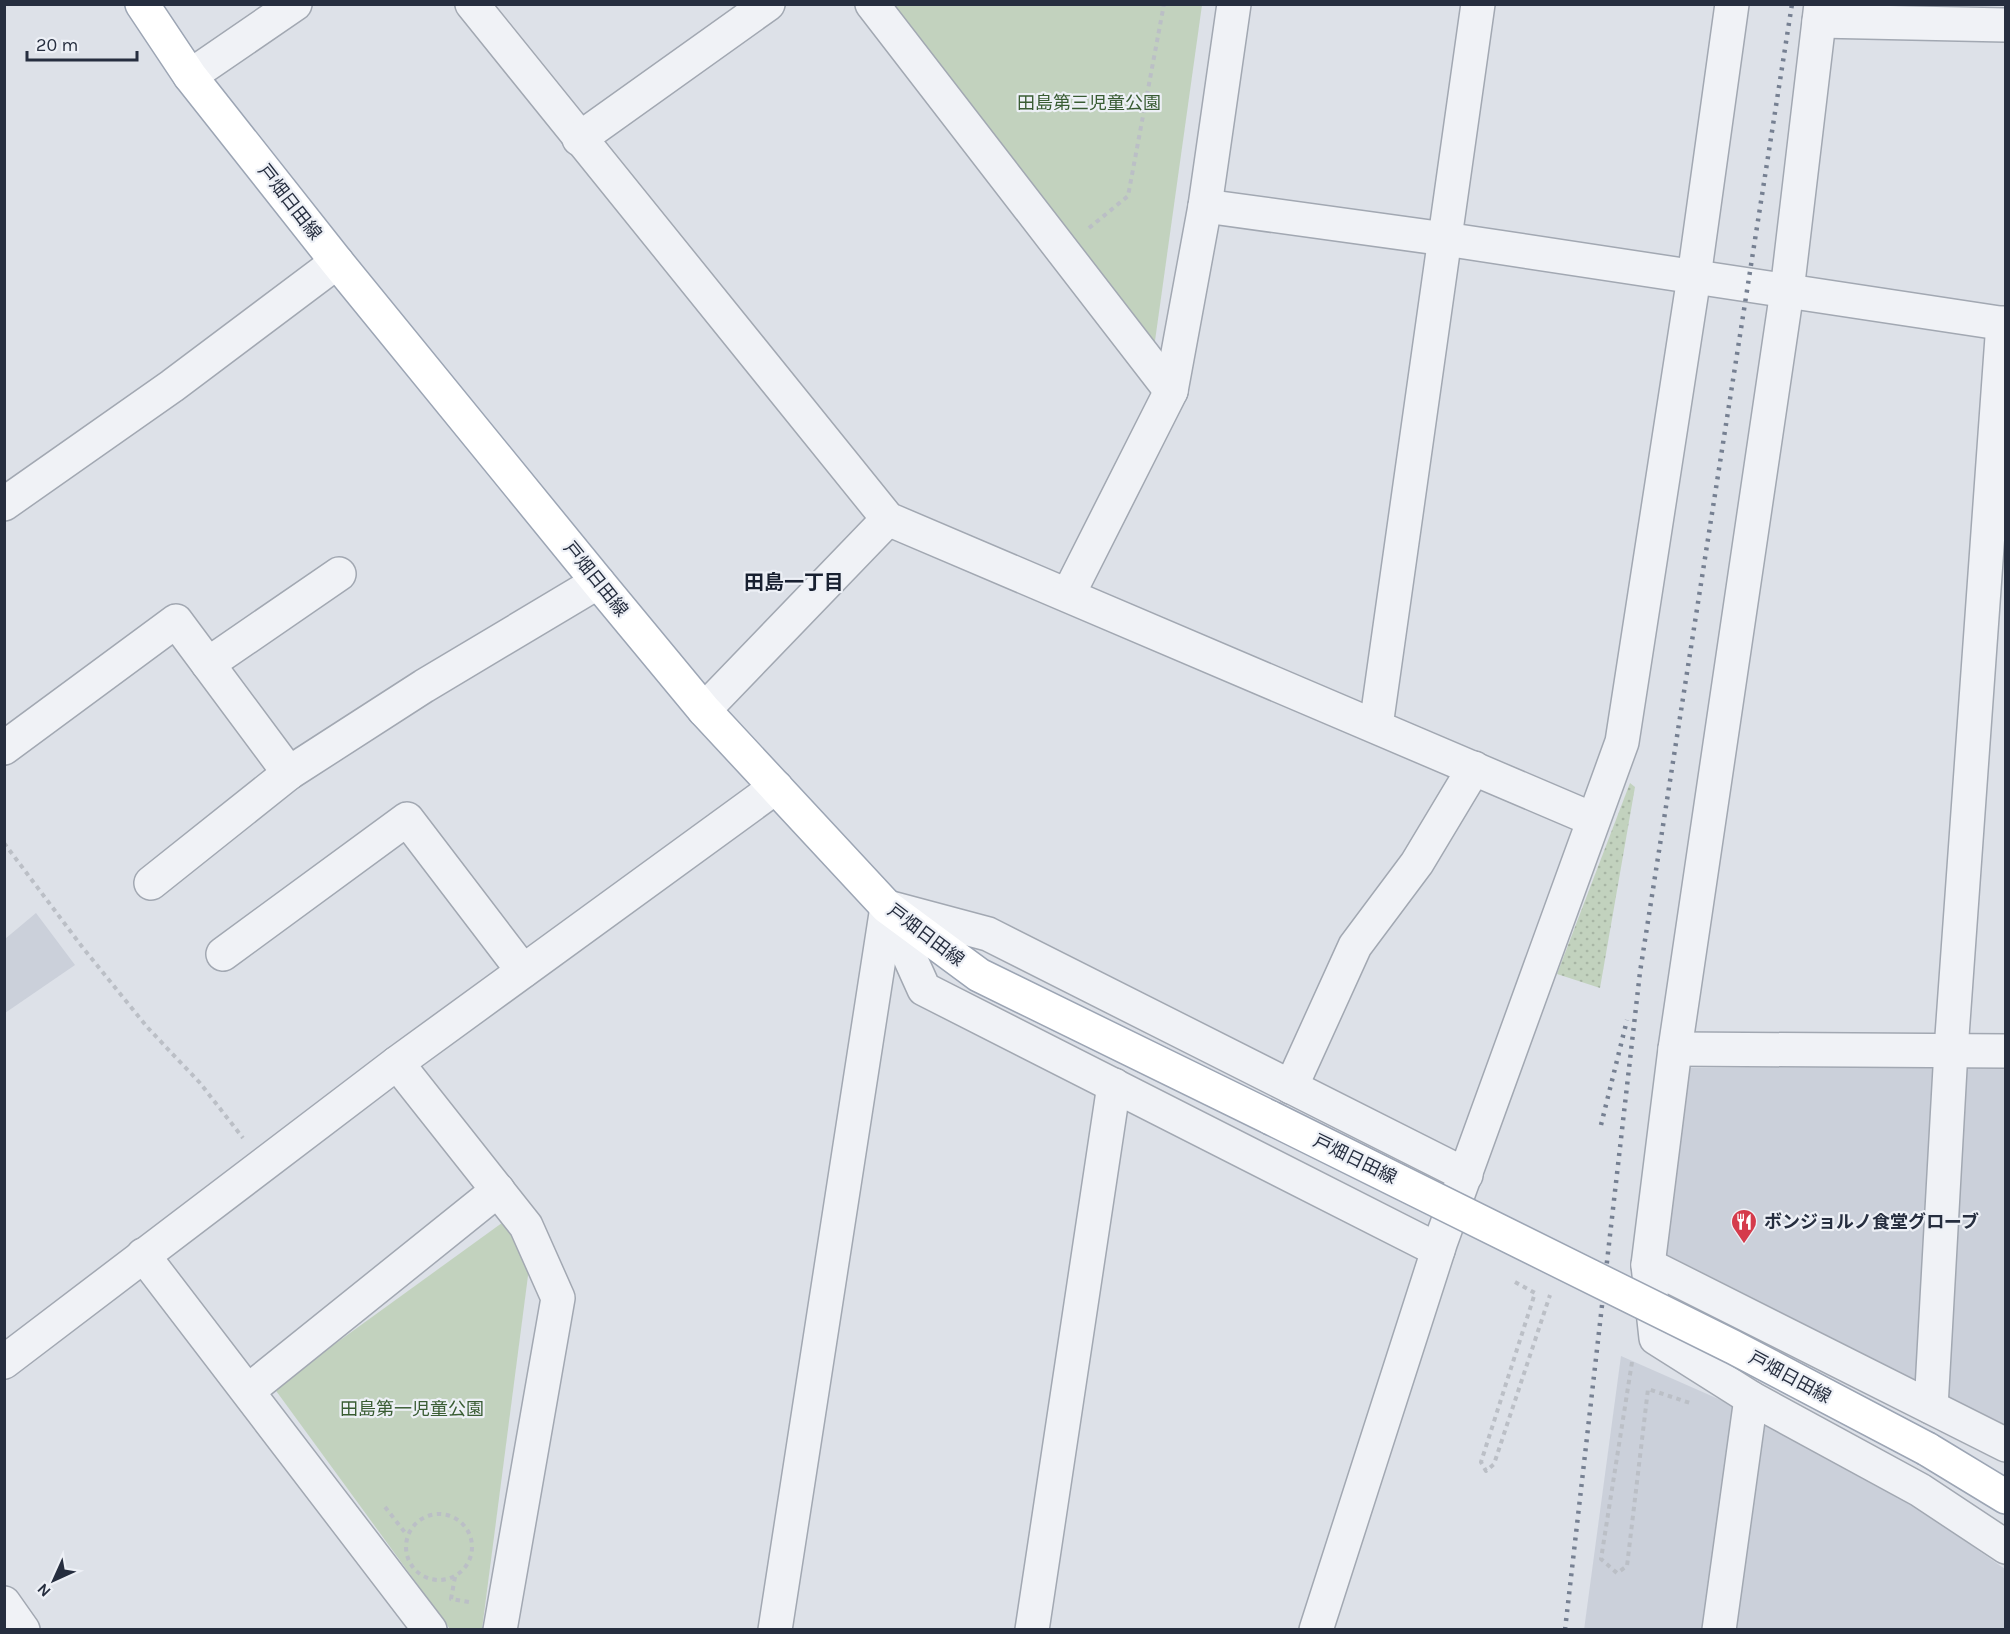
<svg xmlns="http://www.w3.org/2000/svg" width="2010" height="1634" viewBox="0 0 2010 1634" font-family="Karla,'Noto Sans JP',sans-serif">
<style>
.built{fill:#cbd0da}
.grass{fill:url(#grass-dots)}
.park{fill:#c2d2be}
.lines{fill:none;stroke-linecap:round;stroke-linejoin:round}
.minor-casing{stroke:#a2a8b2;stroke-width:36}
.major-casing{stroke:#9ca5b4;stroke-width:36}
.path{stroke:#bbbfc6;stroke-width:4;stroke-dasharray:4.5 4.5;stroke-linecap:butt}
.minor{stroke:#f0f2f6;stroke-width:33}
.major{stroke:#fff;stroke-width:33}
.rail{stroke:#768092;stroke-width:4.5;stroke-dasharray:3 6;stroke-linecap:butt}
.major-bridge-casing{stroke:#9ca5b4;stroke-width:36;stroke-linecap:butt}
.major-bridge{stroke:#fff;stroke-width:33}
.labels{text-anchor:middle;stroke-width:4.5;stroke-linejoin:round;paint-order:stroke}
.park-label{font-size:18px;fill:#395c33;stroke:#edf0f6}
.street-label{font-size:18px;fill:#262e3f;stroke:#edf0f6}
.poi-label{font-size:18px;font-weight:bold;fill:#262e3f;stroke:#edf0f6;text-anchor:start}
.neighbourhood-label{font-size:20px;font-weight:bold;fill:#182030;stroke:#edf0f6}
</style>
<defs>
<pattern id="grass-dots" width="8" height="8" patternUnits="userSpaceOnUse" patternTransform="scale(1.5)"><rect width="8" height="8" fill="#c2d2be"/><path d="M2 2h.1M6 6h.1" fill="none" stroke="#a7b5a4" stroke-width="1.8" stroke-linecap="round"/></pattern>
</defs>
<rect width="100%" height="100%" fill="#dde1e8"/>
<g class="built">
<polygon points="36,913 75,965 5,1013 5,939"/>
<polygon points="2005,1066 2005,1431 1662,1253 1689,1068"/>
<polygon points="1621,1356 1723,1401 1915,1506 2005,1569 2005,1629 1584,1630"/>
</g>
<polygon class="grass" points="1630,783 1635,787 1600,988 1557,974"/>
<g class="park">
<polygon points="888,5 1202,5 1154,348"/>
<polygon points="506,1220 532,1245 482,1629 450,1629 274,1388"/>
</g>
<g class="lines">
<defs>
<g id="minor">
<polyline points="472,4 888,519 1592,819"/>
<polyline points="872,4 1171,391"/>
<polyline points="1821,4 1787,291 1675,1049 1648,1265 1656,1338 1751,1398 1920,1490 2006,1547"/>
<polyline points="1819,21 2006,25"/>
<polyline points="190,76 295,4"/>
<polyline points="579,139 768,4"/>
<polyline points="1205,206 1445,239 2006,324"/>
<polyline points="4,504 172,386 337,262"/>
<polyline points="1068,595 1171,391 1205,206 1234,4"/>
<polyline points="208,664 339,574"/>
<polyline points="704,710 888,519"/>
<polyline points="1376,726 1478,4"/>
<polyline points="4,748 176,621 289,773"/>
<polyline points="151,883 289,773 424,686 598,582"/>
<polyline points="887,907 924,989 1438,1250"/>
<polyline points="887,907 988,934 1466,1175"/>
<polyline points="223,954 407,819 523,971"/>
<polyline points="1675,1049 2006,1051"/>
<polyline points="397,1063 526,1226 558,1298 500,1630"/>
<polyline points="1291,1087 1355,946 1417,863 1474,768"/>
<polyline points="143,1255 430,1630"/>
<polyline points="1648,1265 2006,1445"/>
<polyline points="4,1362 397,1063 776,787"/>
<polyline points="248,1391 498,1190"/>
<polyline points="1931,1407 1951,1050 2003,323"/>
<polyline points="4,1603 23,1630"/>
<polyline points="775,1630 887,907"/>
<polyline points="1032,1630 1114,1085"/>
<polyline points="1316,1630 1441,1241 1622,742 1694,277 1732,4"/>
<polyline points="1719,1630 1751,1398"/>
</g>
<g id="major">
<polyline points="142,4 190,76 337,262 598,582 704,710 887,907 979,975 1271,1118"/>
<polyline points="1927,1449 2006,1497"/>
</g>
</defs>
<use href="#minor" class="minor-casing"/>
<use href="#major" class="major-casing"/>
<g class="path">
<polyline points="1089,228 1128,196 1164,4"/>
<polyline points="4,843 83,948 148,1028 200,1083 243,1138"/>
<polyline points="1515,1282 1535,1293 1481,1462 1486,1471 1494,1464 1550,1295"/>
<polyline points="1632,1362 1601,1559 1617,1573 1627,1566 1648,1389 1690,1403"/>
<polyline points="385,1507 407,1535"/>
<circle cx="439" cy="1547" r="33"/>
<polyline points="455,1577 451,1599 469,1602"/>
</g>
<use href="#minor" class="minor"/>
<use href="#major" class="major"/>
<g class="rail">
<polyline points="1601,1125 1627,1020"/>
<polyline points="1565,1630 1640,972 1792,4"/>
</g>
<defs>
<polyline id="major-bridge" points="1271,1118 1733,1347 1927,1449"/>
</defs>
<use href="#major-bridge" class="major-bridge-casing"/>
<use href="#major-bridge" class="major-bridge"/>
</g>
<defs>
<symbol id="restaurant-pin" viewBox="-11 -11 22 30"><path d="M0 17L-7.5 6A9.5 9.5 0 1 1 7.5 6Z" fill="#d53b4c" stroke="#edf0f6"/><path d="M-5-6h1v4h1v-4h1v4h1v-4h1v5L-1.5 .5V6h-2V.5L-5-1ZM5-6V6H3V1.5H1.5Q1.5-4 5-6Z" fill="#fff"/></symbol>
</defs>
<g fill-rule="evenodd">
<use href="#restaurant-pin" x="1729" y="1207" width="30" height="40"/>
</g>
<g class="labels">
<g class="park-label">
<text x="1089" y="109">田島第三児童公園</text>
<text x="412" y="1415">田島第一児童公園</text>
</g>
<g class="street-label">
<text transform="translate(290 202) rotate(52)" y="6">戸畑日田線</text>
<text transform="translate(596 579) rotate(51)" y="6">戸畑日田線</text>
<text transform="translate(926 935) rotate(37)" y="6">戸畑日田線</text>
<text transform="translate(1355 1159) rotate(26)" y="6">戸畑日田線</text>
<text transform="translate(1790 1377) rotate(28)" y="6">戸畑日田線</text>
</g>
<g class="poi-label">
<text x="1764" y="1228">ボンジョルノ食堂グローブ</text>
</g>
<g class="neighbourhood-label">
<text x="794" y="589">田島一丁目</text>
</g>
</g>
<rect width="2010" height="1634" fill="none" stroke="#262e3f" stroke-width="12"/>
<g transform="translate(54 1580) rotate(225)" stroke="#edf0f6" stroke-width="4.5" paint-order="stroke">
<path d="M0-4.5L10 22L0 15L-10 22Z" fill="#262e3f"/>
<text y="-9" font-size="16" font-weight="bold" text-anchor="middle" fill="#262e3f">N</text>
</g>
<path d="M27 51v9h110v-9" fill="none" stroke="#262e3f" stroke-width="3"/>
<text x="36" y="51" font-size="18" fill="#262e3f" stroke="#edf0f6" stroke-width="4.5" paint-order="stroke">20 m</text>
</svg>
